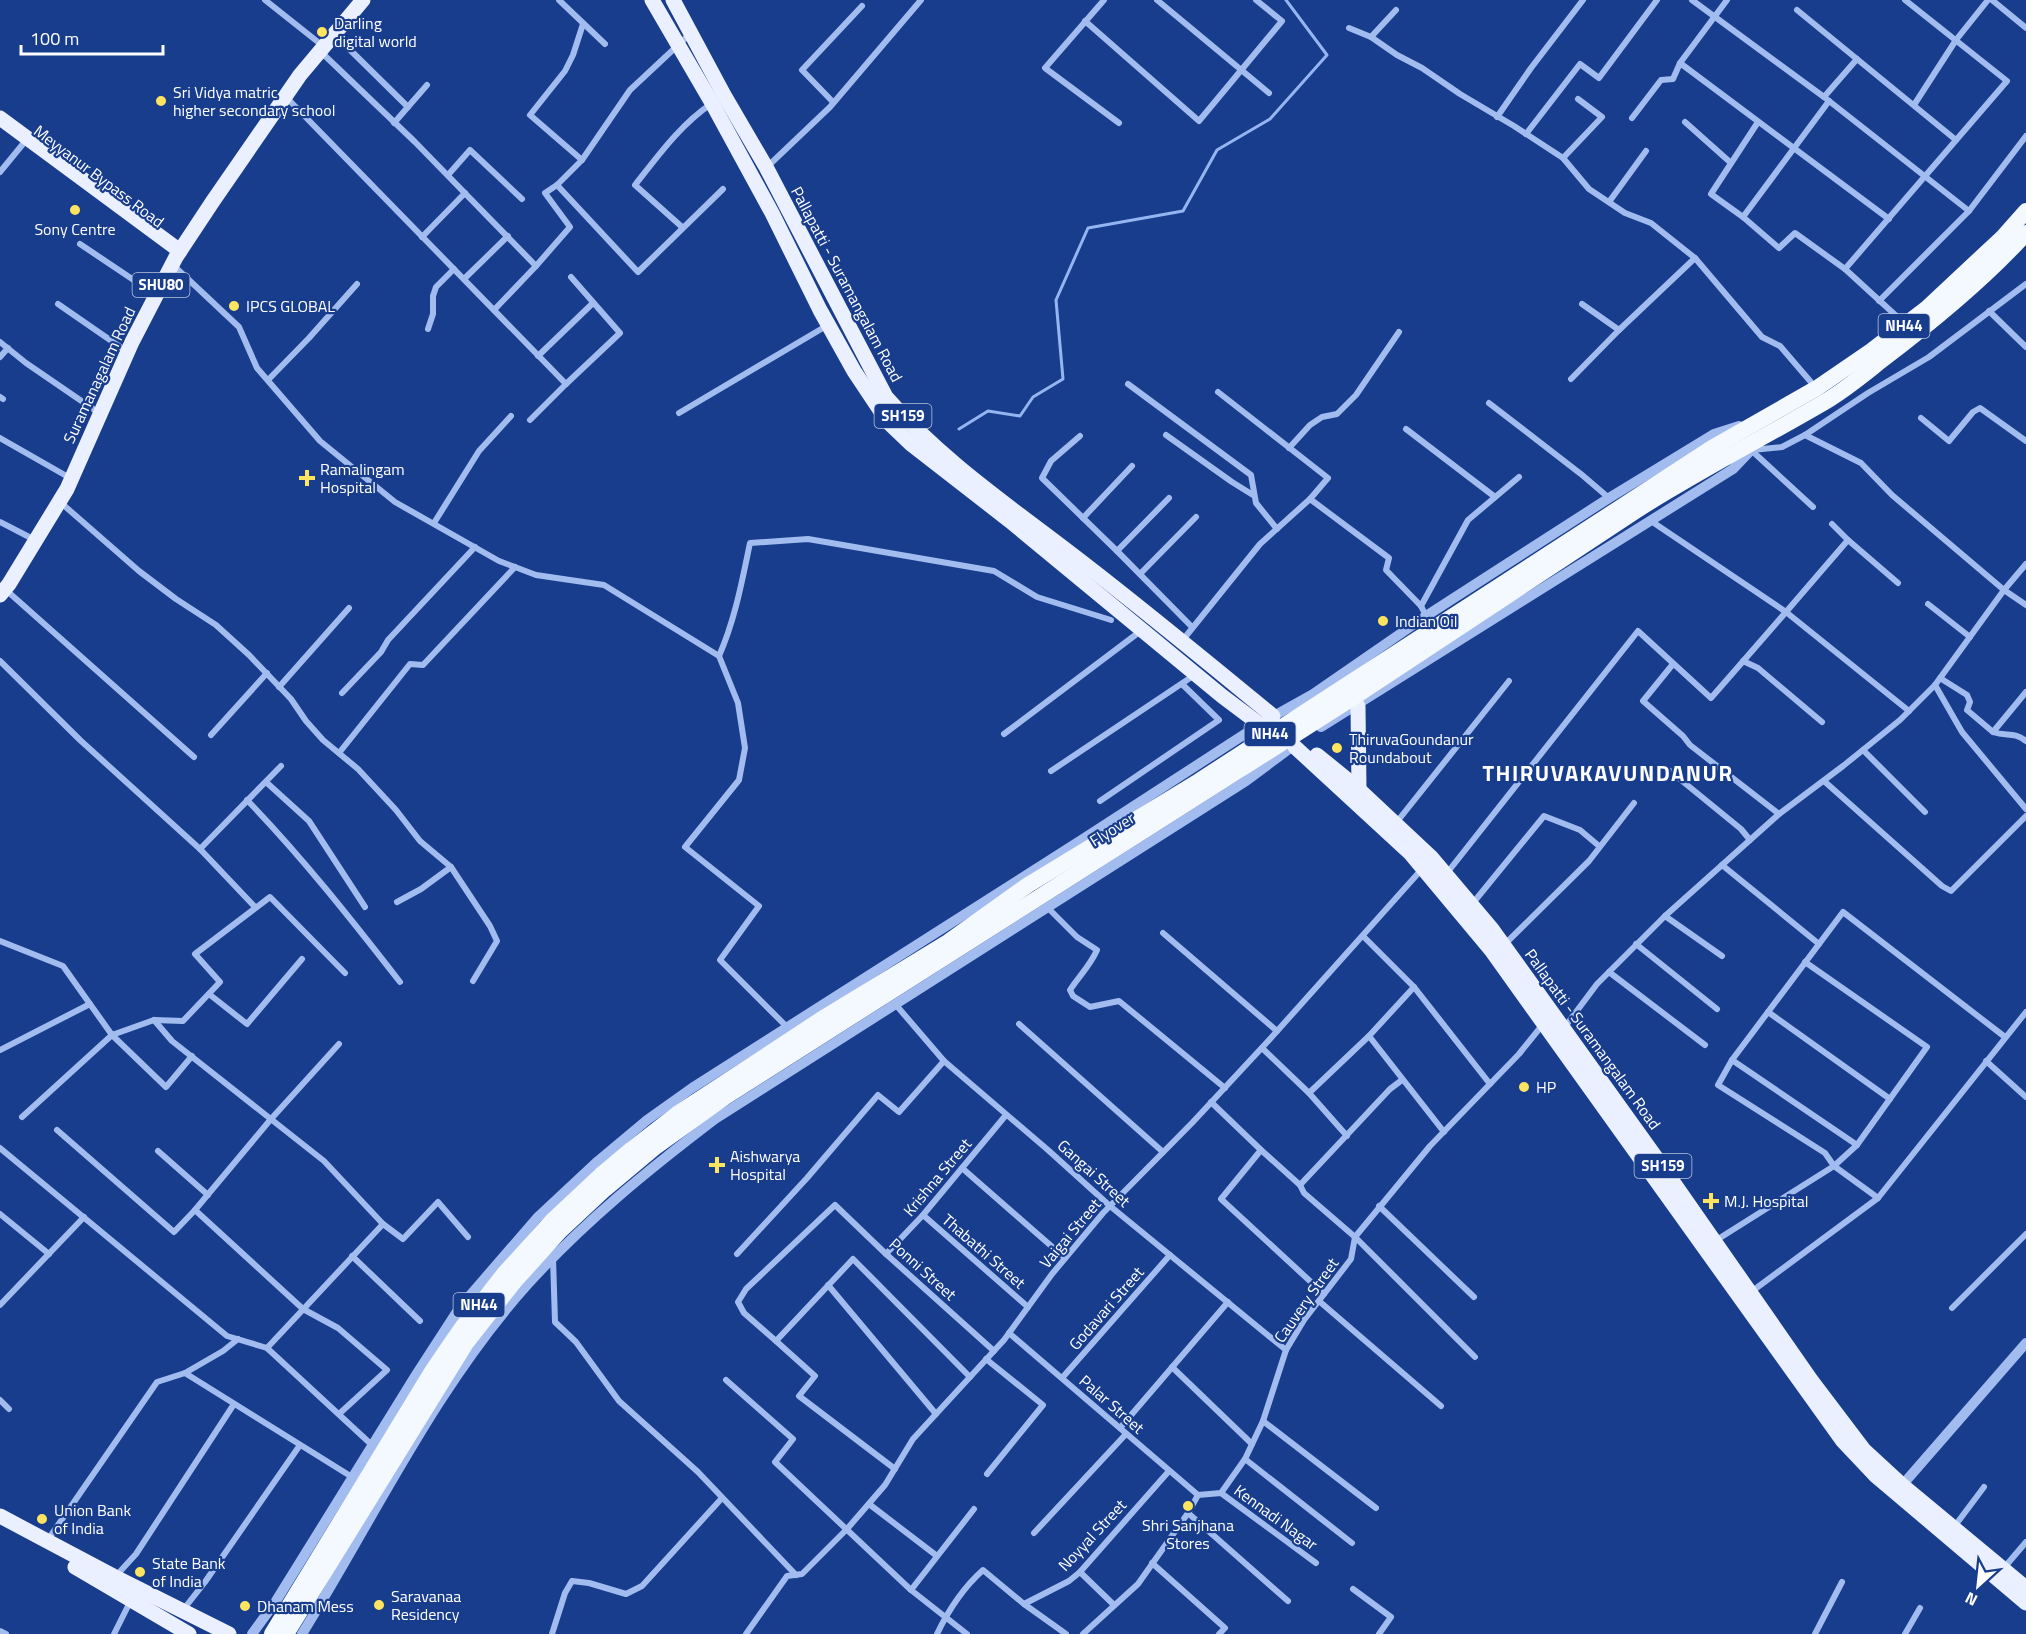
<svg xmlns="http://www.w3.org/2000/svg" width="2026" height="1634" viewBox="0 0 2026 1634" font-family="'Titillium Web',sans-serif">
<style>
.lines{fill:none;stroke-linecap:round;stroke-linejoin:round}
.stream{stroke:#95b5f1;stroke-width:3}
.minor{stroke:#a3bcef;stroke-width:6}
.tertiary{stroke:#a3bcef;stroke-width:10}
.primary{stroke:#eaf0ff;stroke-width:15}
.trunk{stroke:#f4f8ff;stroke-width:16}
.poi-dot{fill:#ffe460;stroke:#183d8d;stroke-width:2}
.labels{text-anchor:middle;stroke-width:4.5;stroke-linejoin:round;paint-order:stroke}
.shield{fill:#183d8d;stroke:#bac5dd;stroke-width:1.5}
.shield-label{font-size:15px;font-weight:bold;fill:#fff}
.poi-label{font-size:16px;fill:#fff;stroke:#183d8d;text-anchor:start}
.street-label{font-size:16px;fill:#fff;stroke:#183d8d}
.district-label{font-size:22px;font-weight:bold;letter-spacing:1.5px;fill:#fff;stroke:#183d8d}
</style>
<rect width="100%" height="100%" fill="#183d8d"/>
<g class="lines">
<polyline class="stream" points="959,429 988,411 1020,416 1033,397 1063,379 1056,300 1088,228 1183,211 1217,150 1270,119 1327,55 1286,0"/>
<g class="minor">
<polyline points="265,0 323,46"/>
<polyline points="559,0 605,44"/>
<polyline points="1104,0 1045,68 1119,123"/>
<polyline points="1157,0 1269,93"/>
<polyline points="1692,0 1824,97 1969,211"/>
<polyline points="1727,0 1680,63 1889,219"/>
<polyline points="1992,0 2026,28"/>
<polyline points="1797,10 1956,140"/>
<polyline points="1085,21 1199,121 1282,21 1256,0"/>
<polyline points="1349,28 1371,37 1397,55 1422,68 1460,94 1514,126 1563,158 1589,189 1625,213 1651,223 1695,258 1762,337 1780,346 1816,388"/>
<polyline points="335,35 408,107"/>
<polyline points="1371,37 1396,10"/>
<polyline points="321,52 415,142 536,266 494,310"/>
<polyline points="286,97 566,384"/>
<polyline points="1824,97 1857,59"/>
<polyline points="1829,101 1743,217 1779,248 1795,233 1845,269 2007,81 1905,0"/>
<polyline points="833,102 802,70 862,6"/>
<polyline points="1914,105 1956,40 1988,0"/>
<polyline points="1497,117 1531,68 1583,0"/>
<polyline points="1632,118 1661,80 1673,79 1680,63"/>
<polyline points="1685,122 1731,163"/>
<polyline points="394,123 427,85"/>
<polyline points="1526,134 1580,64 1599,78 1657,0"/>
<polyline points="1563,158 1602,117 1578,99"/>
<polyline points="582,160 530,115 565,71 573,55 583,24"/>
<polyline points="767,167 830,107 921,0"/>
<polyline points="0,172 27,139"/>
<polyline points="448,175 470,150 522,199"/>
<polyline points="557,185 638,272 723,189"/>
<polyline points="1609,202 1646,151"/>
<polyline points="1743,217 1711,194 1758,122"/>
<path d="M682 227 635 185C658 156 680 125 711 104"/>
<polyline points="422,237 465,193"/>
<polyline points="80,244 156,295"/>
<polyline points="173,265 239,327 257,368 320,441 395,502 499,561 536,575 604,585 719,656 738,703 745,748 739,780 685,847 759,906 720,960 788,1028"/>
<polyline points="536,266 570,227 545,193 557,185 582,160 630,90 691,33"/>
<polyline points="1845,269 1904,323"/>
<polyline points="464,279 508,236"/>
<polyline points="1879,301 1969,211 2026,136"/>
<polyline points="58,304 126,351"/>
<polyline points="1582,304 1619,330"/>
<polyline points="1989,311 2026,347"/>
<polyline points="428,329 433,314 433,296 436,287 454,269"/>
<polyline points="0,342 26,363 99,413"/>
<polyline points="538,356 593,303"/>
<polyline points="0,357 8,348"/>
<polyline points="1571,379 1619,330 1695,258"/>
<polyline points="268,380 309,338 357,284"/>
<polyline points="1128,384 1251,475 1256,503 1277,529"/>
<polyline points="0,397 3,399"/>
<polyline points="1489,403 1581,474 1609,498"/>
<polyline points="679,413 828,325"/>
<polyline points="1921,418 1949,441 1973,412 1980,408 2026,441"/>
<polyline points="530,420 566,384 620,333 571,277"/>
<polyline points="1406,429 1495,497"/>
<polyline points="1166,435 1232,482 1253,495"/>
<polyline points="1805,435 1861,463 1892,495 2004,590 2026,605"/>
<polyline points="1080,436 1051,461 1042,478 1117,551 1192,627"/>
<polyline points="0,438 70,478"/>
<polyline points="1289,448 1310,425 1322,417 1337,414 1356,395 1399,332"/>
<polyline points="1751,450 1813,507"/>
<polyline points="1752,450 1782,447 1805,435 1868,393 1929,357 2026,284"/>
<polyline points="1310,499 1389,558 1386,570 1421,606 1426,616"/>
<polyline points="60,502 139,571 176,599 216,625 249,655 291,699 306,721 323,740 358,769 396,810 420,841 451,867 490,926 497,941 473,981"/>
<polyline points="1083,518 1132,466"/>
<polyline points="0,522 35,540"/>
<polyline points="434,523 479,451 511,416"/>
<polyline points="1832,524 1848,540 1898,583"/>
<polyline points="1848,540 1786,612 1909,711"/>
<polyline points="1117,551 1169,498"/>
<polyline points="1140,574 1196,517"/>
<polyline points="6,590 194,757"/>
<polyline points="1928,604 1970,637"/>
<polyline points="1421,606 1468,520 1519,477"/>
<polyline points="1182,641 1260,544 1310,499 1328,478 1218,392"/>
<path d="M719 656C735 620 742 581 750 543L808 539 994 571 1037 597 1111 620"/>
<polyline points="0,661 80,740 200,849 255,907"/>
<polyline points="1743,661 1758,668 1822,722"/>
<polyline points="1673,664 1643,701 1683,736 1690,745 1779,814"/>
<polyline points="1940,678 1967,695 1970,702 1967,710 1993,732 2026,692"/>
<polyline points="1935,685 1962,732 2026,809"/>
<polyline points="279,687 349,608"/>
<polyline points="342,693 381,652 388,640 475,547"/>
<path d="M1993 732C2007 737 2013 731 2026 741"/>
<polyline points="1004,734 1142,630"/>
<polyline points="211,735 267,673"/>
<polyline points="1863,750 1925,812"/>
<polyline points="339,753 410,664 423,665 515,567"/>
<polyline points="1051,771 1196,674"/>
<polyline points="1670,771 1741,829 1750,840"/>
<polyline points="1824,781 1942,886 1951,891 2026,816"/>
<polyline points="266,782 309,821 365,907"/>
<path d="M247 800C302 857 351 919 400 982"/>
<polyline points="1100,801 1219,720 1182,684"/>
<polyline points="1396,823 1509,681"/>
<polyline points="200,849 281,766"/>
<polyline points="1722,865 1819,944"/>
<polyline points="1447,873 1638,631 1711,698 1786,612 1651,521"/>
<polyline points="397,902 421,889 451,867"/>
<polyline points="1473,903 1544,816 1580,830 1599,846"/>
<path d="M1047 907 1077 937 1097 950C1090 966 1079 976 1070 990L1073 996 1090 1007 1119 1001 1225 1088"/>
<polyline points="1665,916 1722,956"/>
<polyline points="1163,933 1277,1031"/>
<polyline points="1363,936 1414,987 1490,1084"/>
<polyline points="0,941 63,966 112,1035 154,1020 183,1021 220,982 195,954 270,897 345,973"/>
<polyline points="1505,944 1589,861 1634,803"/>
<polyline points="1636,944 1717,1009"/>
<polyline points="1609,972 1705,1045"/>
<polyline points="209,994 247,1024 302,959"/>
<polyline points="896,1005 944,1061 1048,1150 1110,1206 1286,1350"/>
<polyline points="1768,1012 1890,1099"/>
<polyline points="154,1020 172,1041 324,1161 383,1224 267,1348"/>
<polyline points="1019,1024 1163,1152"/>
<polyline points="1564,1028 1597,984 1665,916 1779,814 1843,766 1900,720 1935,685 2004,590 2026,564"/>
<polyline points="1369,1036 1444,1132"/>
<polyline points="1262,1048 1309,1093 1347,1136"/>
<polyline points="0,1050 90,1004"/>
<polyline points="1732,1060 1857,1145"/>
<polyline points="1986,1061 2026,1097"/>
<polyline points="1309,1093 1369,1036 1414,987"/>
<polyline points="1211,1102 1261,1150 1300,1185 1304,1193 1355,1237 1475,1357"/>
<polyline points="22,1117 112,1035 166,1087 192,1056"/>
<polyline points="57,1130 174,1232 195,1210"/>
<polyline points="0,1148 227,1336 267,1348 373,1446"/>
<polyline points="1261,1150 1221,1199 1324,1294"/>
<polyline points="158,1151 208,1195"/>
<polyline points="962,1168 1065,1258"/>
<polyline points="1300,1185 1390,1089 1402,1080"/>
<polyline points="1878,1198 1834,1166 1825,1153 1718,1085 1732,1060 1843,912 2005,1037"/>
<polyline points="1379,1206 1474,1297"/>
<polyline points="0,1214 49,1254"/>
<polyline points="923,1215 1028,1307"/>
<polyline points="383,1224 403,1239 438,1202 468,1237"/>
<polyline points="1715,1241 1834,1166 1857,1145 1927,1047 1805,962"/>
<polyline points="737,1254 807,1178 878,1095 899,1112 944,1061"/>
<polyline points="886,1254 923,1215 1006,1115"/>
<polyline points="352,1256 420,1321"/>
<polyline points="553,1258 555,1322 576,1342 619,1401 698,1472 796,1575"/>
<polyline points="828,1285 936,1414"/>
<polyline points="1751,1292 1878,1198 2026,1012"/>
<polyline points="1319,1301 1441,1406"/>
<polyline points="0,1305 84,1217"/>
<polyline points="1952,1308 2026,1234"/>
<polyline points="1009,1333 1198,1495"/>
<polyline points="776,1341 815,1376 799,1396 895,1469"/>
<polyline points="986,1359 1043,1405 987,1474"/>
<polyline points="1172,1367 1252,1444"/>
<polyline points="185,1373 223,1351 238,1339"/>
<polyline points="970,1377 853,1259 776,1341 744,1313 738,1302 746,1289 835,1205 886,1254 994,1351"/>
<polyline points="1062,1378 1170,1255"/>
<polyline points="726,1380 793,1439 775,1462 911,1590 967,1634"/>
<polyline points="0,1400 9,1409"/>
<polyline points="339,1414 387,1370 338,1328 303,1309 195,1210 271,1119 339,1044"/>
<polyline points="1263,1421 1376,1508"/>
<polyline points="1120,1428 1228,1302"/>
<polyline points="1245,1459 1352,1543"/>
<polyline points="1221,1493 1316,1563"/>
<polyline points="869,1504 937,1556"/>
<polyline points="1188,1513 1288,1601"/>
<polyline points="1954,1527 1984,1487"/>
<polyline points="1034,1533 1126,1434"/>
<polyline points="47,1541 157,1382 185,1373 352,1477"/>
<polyline points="1152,1563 1225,1628 1219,1634"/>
<polyline points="2003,1569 2026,1542"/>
<polyline points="1080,1572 1114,1605"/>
<polyline points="115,1577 136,1554 234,1404"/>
<polyline points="1353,1589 1391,1617 1379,1634"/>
<polyline points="911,1590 974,1509"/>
<polyline points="1024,1604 1069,1581 1080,1572 1169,1471"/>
<polyline points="183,1610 205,1582 300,1445"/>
<polyline points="0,1631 6,1634"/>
<polyline points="114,1634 131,1600"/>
<polyline points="552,1634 565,1593 572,1581 589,1583 626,1594 642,1586 722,1498"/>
<polyline points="746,1634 787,1576 802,1574 847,1529 885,1485 913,1439 1004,1340 1052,1274 1103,1213 1192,1123 1270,1039 1422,869"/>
<path d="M937 1634C948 1611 964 1587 983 1570L1024 1604 1066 1634"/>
<polyline points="1083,1634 1138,1584 1188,1513 1198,1495 1221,1493 1245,1459 1263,1421 1286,1350 1304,1320 1351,1259 1355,1237 1430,1146 1519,1054 1544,1023"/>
<polyline points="1815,1634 1842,1582"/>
<polyline points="1905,1634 1920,1608"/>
</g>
<g class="tertiary">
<polyline points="1279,713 1313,694 1426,616 1609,498 1714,434 1739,426"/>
<polyline points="1321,727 1733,469 1755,446"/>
<polyline points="1898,1490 2026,1343"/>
<polyline points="252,1634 276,1601 416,1375 460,1307 537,1218 598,1161 647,1120 692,1088 1083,839 1265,721"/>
<path d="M302 1634C374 1518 436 1386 528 1284 584 1222 648 1170 715 1119L1246 781 1289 749"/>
</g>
<g class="primary">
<polyline points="652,0 712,103 772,213 820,310 854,371 888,422 911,444 1010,521 1222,696 1266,729"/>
<path d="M673 0 724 95 766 167 886 397C940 459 1009 506 1074 556 1142 608 1207 662 1273 716"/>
<polyline points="0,118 180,251"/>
<polyline points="0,595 9,584 67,489 132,342 176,257 213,201 300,75 363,0"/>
<polyline points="1358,706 1359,789"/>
<polyline points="1295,747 1410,853 1491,950 1842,1440 1876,1476 2026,1603"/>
<polyline points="1317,755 1354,785 1432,858 1492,929 1655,1156 1811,1380 1864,1450 1902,1485 2026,1588"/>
<polyline points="0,1516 115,1577 229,1634"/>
<polyline points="75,1567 189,1634"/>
</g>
<g class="trunk">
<polyline points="272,1634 433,1370 463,1326 504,1274 553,1220 601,1175 632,1149 677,1114 825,1017 948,942 1028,885 1199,781 1712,448 1817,388 1871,351 1927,308 2003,237 2026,211"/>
<path d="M286 1634 466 1343 514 1282 560 1231 605 1189 654 1148 725 1097 1354 697 1637 510C1697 472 1761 439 1823 403 1844 391 1863 375 1882 360 1932 322 1985 279 2026 233"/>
</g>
</g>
<g class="poi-dot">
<circle cx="322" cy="32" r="6"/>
<circle cx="161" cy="101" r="6"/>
<circle cx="75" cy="210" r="6"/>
<circle cx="234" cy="306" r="6"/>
<path d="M304 469h6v6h6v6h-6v6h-6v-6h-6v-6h6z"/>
<circle cx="1383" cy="621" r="6"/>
<circle cx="1337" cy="748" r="6"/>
<circle cx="1524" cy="1087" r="6"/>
<path d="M714 1156h6v6h6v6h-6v6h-6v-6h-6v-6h6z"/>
<path d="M1708 1192h6v6h6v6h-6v6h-6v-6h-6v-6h6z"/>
<circle cx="1188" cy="1506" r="6"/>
<circle cx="42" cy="1519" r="6"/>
<circle cx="140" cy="1572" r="6"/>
<circle cx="379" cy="1605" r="6"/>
<circle cx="245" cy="1606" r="6"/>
</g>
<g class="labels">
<g class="shield">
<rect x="132.5" y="273" width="57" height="24" rx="4.5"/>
<rect x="1878.5" y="314" width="51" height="24" rx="4.5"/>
<rect x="874.5" y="404" width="57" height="24" rx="4.5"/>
<rect x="1244.5" y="722" width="51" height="24" rx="4.5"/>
<rect x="1634.5" y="1154" width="57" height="24" rx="4.5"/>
<rect x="453.5" y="1293" width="51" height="24" rx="4.5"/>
</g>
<g class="shield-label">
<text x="161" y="290">SHU80</text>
<text x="1904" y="331">NH44</text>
<text x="903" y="421">SH159</text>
<text x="1270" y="739">NH44</text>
<text x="1663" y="1171">SH159</text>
<text x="479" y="1310">NH44</text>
</g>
<g class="poi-label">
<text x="334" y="29">Darling<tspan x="334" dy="18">digital world</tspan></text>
<text x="173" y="98">Sri Vidya matric<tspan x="173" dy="18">higher secondary school</tspan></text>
<text x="75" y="235" text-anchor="middle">Sony Centre</text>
<text x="246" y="312">IPCS GLOBAL</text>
<text x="320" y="475">Ramalingam<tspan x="320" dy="18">Hospital</tspan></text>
<text x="1395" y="627">Indian Oil</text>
<text x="1349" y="745">ThiruvaGoundanur<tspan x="1349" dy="18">Roundabout</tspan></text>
<text x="1536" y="1093">HP</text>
<text x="730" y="1162">Aishwarya<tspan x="730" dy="18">Hospital</tspan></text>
<text x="1724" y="1207">M.J. Hospital</text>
<text x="54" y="1516">Union Bank<tspan x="54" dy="18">of India</tspan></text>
<text x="1188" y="1531" text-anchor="middle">Shri Sanjhana<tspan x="1188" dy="18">Stores</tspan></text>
<text x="152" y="1569">State Bank<tspan x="152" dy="18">of India</tspan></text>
<text x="391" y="1602">Saravanaa<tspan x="391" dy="18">Residency</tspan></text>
<text x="257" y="1612">Dhanam Mess</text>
</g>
<g class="street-label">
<text transform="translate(99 176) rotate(37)" y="6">Meyyanur Bypass Road</text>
<text transform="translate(847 284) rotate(62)" y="6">Pallapatti - Suramangalam Road</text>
<text transform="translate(99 375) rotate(-65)" y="6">Suramanagalam Road</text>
<text transform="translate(1112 829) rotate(-32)" y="6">Flyover</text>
<text transform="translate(1593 1039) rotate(54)" y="6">Pallapatti - Suramangalam Road</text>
<text transform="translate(1094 1173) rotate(42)" y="6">Gangai Street</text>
<text transform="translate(937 1177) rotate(-50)" y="6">Krishna Street</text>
<text transform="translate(1070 1233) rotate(-50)" y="6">Vaigai Street</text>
<text transform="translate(984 1251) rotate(41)" y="6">Thabathi Street</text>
<text transform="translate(923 1269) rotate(42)" y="6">Ponni Street</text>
<text transform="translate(1306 1300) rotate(-55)" y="6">Cauvery Street</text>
<text transform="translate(1106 1308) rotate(-49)" y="6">Godavari Street</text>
<text transform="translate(1112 1404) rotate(41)" y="6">Palar Street</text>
<text transform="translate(1276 1517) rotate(36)" y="6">Kennadi Nagar</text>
<text transform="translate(1092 1535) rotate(-47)" y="6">Noyyal Street</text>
</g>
<g class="district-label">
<text x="1608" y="781">THIRUVAKAVUNDANUR</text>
</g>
</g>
<g transform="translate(1978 1586) rotate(207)" stroke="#183d8d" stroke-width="4.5" paint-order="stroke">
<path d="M0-4.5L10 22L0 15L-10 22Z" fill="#ffffff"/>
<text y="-9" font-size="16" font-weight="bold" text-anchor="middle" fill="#ffffff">N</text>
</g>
<path d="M21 45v9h142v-9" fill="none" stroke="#ffffff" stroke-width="3"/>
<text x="30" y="45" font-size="18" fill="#ffffff" stroke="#183d8d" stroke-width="4.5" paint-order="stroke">100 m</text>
</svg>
